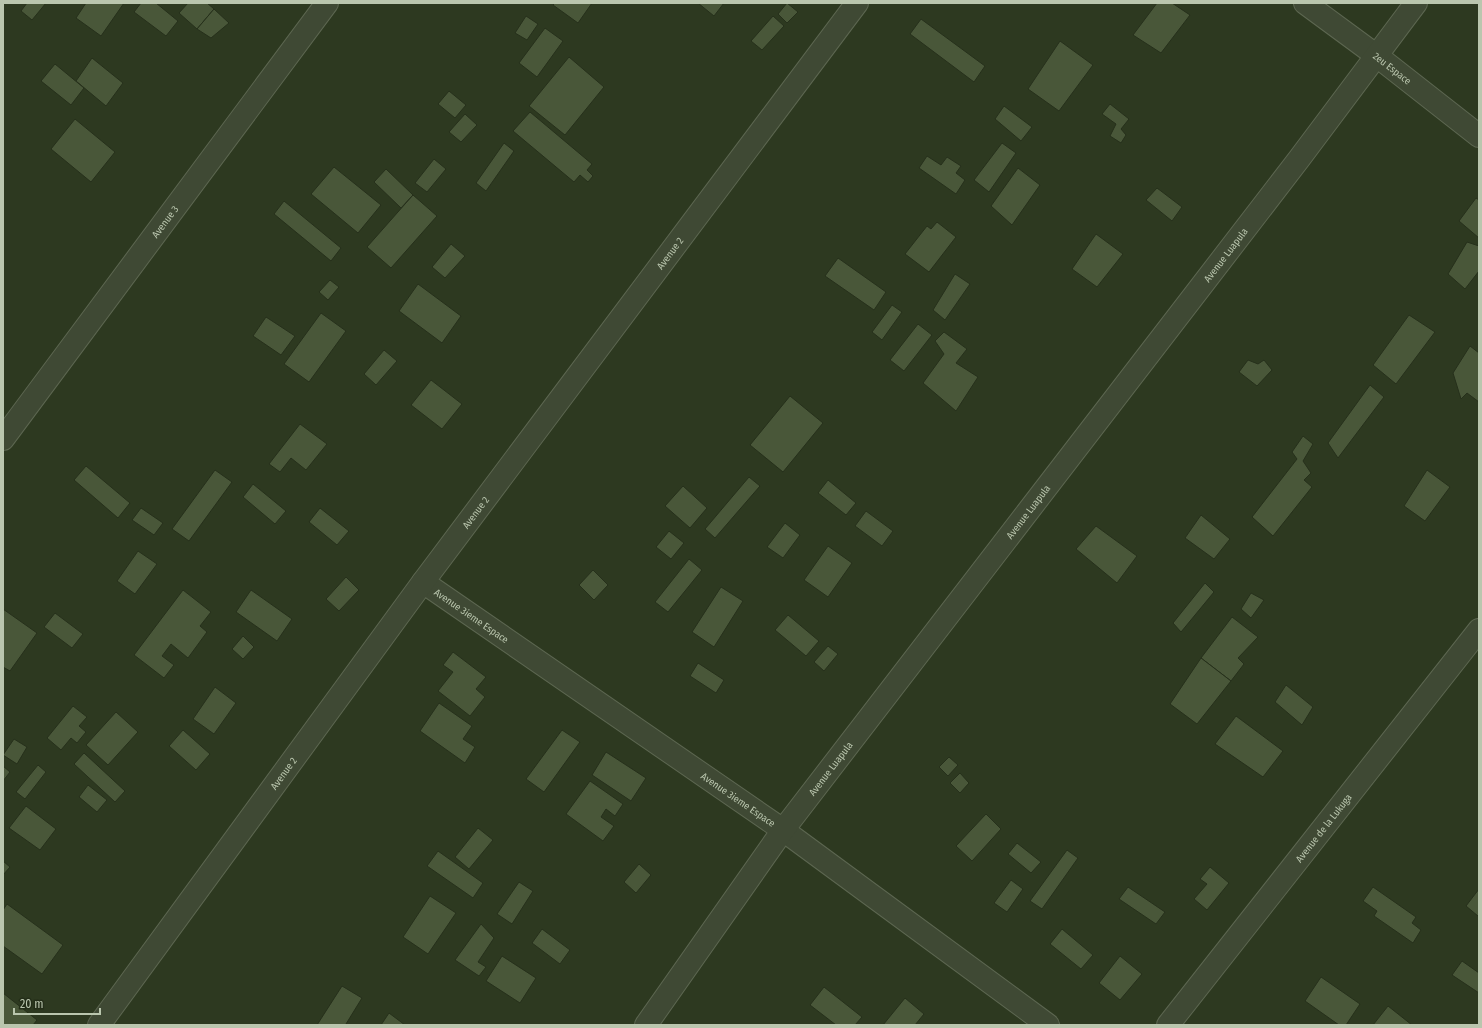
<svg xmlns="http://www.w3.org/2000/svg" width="1482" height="1028" viewBox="0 0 1482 1028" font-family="'Fira Sans Condensed',sans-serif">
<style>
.building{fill:#495739;stroke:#26301b}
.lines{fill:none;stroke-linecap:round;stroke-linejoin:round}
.minor-casing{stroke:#5d6751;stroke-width:24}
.minor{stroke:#3f4934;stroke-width:22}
.labels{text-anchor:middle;stroke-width:4;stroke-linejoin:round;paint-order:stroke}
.street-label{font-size:10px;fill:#bac6ae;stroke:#242e19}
</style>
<rect width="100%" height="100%" fill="#2d3920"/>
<g class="building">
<polygon points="27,3 46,3 32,20 21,11"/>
<polygon points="86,3 124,3 101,36 76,18"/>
<polygon points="141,3 156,3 178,21 166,36 134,12"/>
<polygon points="188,3 207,3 214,9 197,29 179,13"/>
<polygon points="555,3 592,3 578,23 553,5"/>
<polygon points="698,3 724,3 714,16"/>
<polygon points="787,3 798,12 787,23 778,14"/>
<polygon points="1157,3 1172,3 1190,15 1161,53 1133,35"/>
<polygon points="214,9 229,23 211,38 197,29"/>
<polygon points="526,16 538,24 527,40 515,33"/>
<polygon points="773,16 784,26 762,50 751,41"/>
<polygon points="921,19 985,66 974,82 910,34"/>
<polygon points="545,28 563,41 537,77 519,63"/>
<polygon points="1060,41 1093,65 1059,111 1028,89"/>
<polygon points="569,57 604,87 565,135 529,106"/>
<polygon points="92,58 123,83 106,106 76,81"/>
<polygon points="55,64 84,88 71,105 41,81"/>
<polygon points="449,91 466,105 455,118 438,104"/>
<polygon points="1110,104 1129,119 1121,129 1126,135 1121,143 1110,136 1116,124 1102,114"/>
<polygon points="1004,106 1032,127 1021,141 995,119"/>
<polygon points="530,112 592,164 587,170 593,176 588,182 580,175 574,182 513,131"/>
<polygon points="465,114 477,125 461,142 449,132"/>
<polygon points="75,119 115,152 91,182 51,149"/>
<polygon points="504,143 514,151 486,191 476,183"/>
<polygon points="1002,143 1016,153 989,192 974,180"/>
<polygon points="927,156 941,165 947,157 961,166 956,173 965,180 956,194 919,168"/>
<polygon points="434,159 446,169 427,192 415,183"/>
<polygon points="334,167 381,205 358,233 311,194"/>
<polygon points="1018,168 1040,185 1012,225 991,206"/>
<polygon points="386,169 413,195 401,208 374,182"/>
<polygon points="1157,188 1182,207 1172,221 1146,200"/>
<polygon points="413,195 437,216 391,268 367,247"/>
<polygon points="1476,198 1479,200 1479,238 1459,221"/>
<polygon points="284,201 341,248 331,261 274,214"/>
<polygon points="937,222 956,237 929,272 905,254 927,226 931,229"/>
<polygon points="1096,234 1123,254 1097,287 1072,269"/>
<polygon points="1467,242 1479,246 1479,271 1465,289 1448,274"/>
<polygon points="451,244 465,256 445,278 432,267"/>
<polygon points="838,258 886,292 874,310 825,276"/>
<polygon points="955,274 970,284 945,320 933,310"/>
<polygon points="330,280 339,287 328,300 319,292"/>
<polygon points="418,284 461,316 442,343 399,311"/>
<polygon points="892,305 902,312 882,340 872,332"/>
<polygon points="321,313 346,331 309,382 284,364"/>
<polygon points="1409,315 1435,332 1396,384 1373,365"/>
<polygon points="266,317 295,336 281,355 253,336"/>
<polygon points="918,324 932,335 904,371 890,360"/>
<polygon points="944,332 967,349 956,363 978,377 956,411 923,383 944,354 935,341"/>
<polygon points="1470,346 1479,353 1479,402 1467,393 1461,399 1453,373"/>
<polygon points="384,350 397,361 376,385 364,374"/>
<polygon points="1248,360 1258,364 1264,360 1272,370 1257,386 1239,372"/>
<polygon points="431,380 462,404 442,429 411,405"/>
<polygon points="1370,385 1384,397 1338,458 1328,443"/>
<polygon points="790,396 823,423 783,472 750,445"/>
<polygon points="300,424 327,444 306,470 291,458 280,472 269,464"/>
<polygon points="1303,436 1313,444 1303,461 1311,473 1304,480 1312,487 1273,536 1252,517 1297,459 1292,452"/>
<polygon points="86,466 130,503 118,518 74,480"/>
<polygon points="215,470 232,482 189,541 172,529"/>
<polygon points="1427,470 1450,487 1425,521 1404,506"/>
<polygon points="749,477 760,486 715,538 705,529"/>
<polygon points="828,480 856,503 846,515 818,493"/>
<polygon points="253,484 286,511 275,524 243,497"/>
<polygon points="683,486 707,508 690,528 665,506"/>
<polygon points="141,508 163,523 154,535 132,520"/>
<polygon points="320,508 349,531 337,545 309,522"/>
<polygon points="866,511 893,531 882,546 855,526"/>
<polygon points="1201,515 1230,539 1214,559 1185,538"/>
<polygon points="785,523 800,535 783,558 767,547"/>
<polygon points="1096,526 1137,556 1117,583 1076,549"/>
<polygon points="669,531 684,543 671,559 656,547"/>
<polygon points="828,546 852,563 828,597 804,580"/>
<polygon points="138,551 157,564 135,594 117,581"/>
<polygon points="689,559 702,570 668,612 655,602"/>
<polygon points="593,570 608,585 594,600 579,585"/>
<polygon points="346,577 359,590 339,611 326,599"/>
<polygon points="1205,583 1214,592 1181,632 1173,623"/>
<polygon points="721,587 743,601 714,647 692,632"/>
<polygon points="183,590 211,612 200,626 207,632 188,658 171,644 162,656 174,665 164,678 134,655"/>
<polygon points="251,590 292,619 277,641 236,612"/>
<polygon points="1251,593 1264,600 1251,618 1241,609"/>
<polygon points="3,609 37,633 10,671 3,667"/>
<polygon points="55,613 83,634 72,648 44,627"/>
<polygon points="788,615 819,641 806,656 775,630"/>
<polygon points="1232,617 1258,637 1238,658 1244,664 1231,681 1201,658"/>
<polygon points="243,636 254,647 243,659 232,649"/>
<polygon points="828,646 838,654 824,671 814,662"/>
<polygon points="453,652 486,677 476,689 485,697 470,716 438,691 453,672 443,665"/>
<polygon points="1201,658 1231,681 1197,724 1170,704"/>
<polygon points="698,663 724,680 716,693 690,676"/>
<polygon points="1286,685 1313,707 1302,725 1275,702"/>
<polygon points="215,687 236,703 214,734 193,719"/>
<polygon points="439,703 472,726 463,739 475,747 465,763 420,731"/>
<polygon points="73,706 87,717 79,726 86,732 77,743 71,738 61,750 47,738"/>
<polygon points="116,712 138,732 108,765 86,745"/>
<polygon points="1236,716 1283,751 1263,777 1215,744"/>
<polygon points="183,730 210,754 196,770 169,746"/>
<polygon points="562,730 580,742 544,792 526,779"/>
<polygon points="14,739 27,747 17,764 3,755"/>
<polygon points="606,752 646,778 631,801 592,775"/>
<polygon points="84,753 125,791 115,802 74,764"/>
<polygon points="949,757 958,765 948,776 939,767"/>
<polygon points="38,765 46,772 25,799 16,792"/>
<polygon points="3,766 10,772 3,781"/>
<polygon points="960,773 969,783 960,793 950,783"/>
<polygon points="590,781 623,804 615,816 606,809 601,817 614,826 603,841 566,814"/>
<polygon points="88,785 107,800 97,812 79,797"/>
<polygon points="26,806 56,829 40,850 9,828"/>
<polygon points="986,814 1001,829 972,861 956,846"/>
<polygon points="478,828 493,840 469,869 455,857"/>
<polygon points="1017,843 1041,862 1031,873 1008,854"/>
<polygon points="1067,850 1078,858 1042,909 1030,901"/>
<polygon points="438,851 483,883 473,898 427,866"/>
<polygon points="3,861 10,867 3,875"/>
<polygon points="639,864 651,875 636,893 624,882"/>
<polygon points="1210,867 1229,883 1207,910 1194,899 1207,884 1200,879"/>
<polygon points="1011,880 1023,889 1007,912 994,903"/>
<polygon points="519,882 533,891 512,924 497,914"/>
<polygon points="1128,887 1165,912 1156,924 1119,899"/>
<polygon points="1373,887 1416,917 1412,923 1421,930 1413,943 1374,916 1377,911 1363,901"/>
<polygon points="1479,889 1479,915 1478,916 1466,906"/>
<polygon points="430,896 456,913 428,954 403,937"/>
<polygon points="7,904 63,945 42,974 3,946 3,910"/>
<polygon points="481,924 494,938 478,962 486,967 479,976 455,960"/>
<polygon points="542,929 570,950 560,964 532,943"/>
<polygon points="1062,929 1093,955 1081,969 1050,944"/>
<polygon points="502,956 536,978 520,1003 486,981"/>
<polygon points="1120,956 1142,974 1120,1000 1099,983"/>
<polygon points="1462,961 1479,973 1479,993 1452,975"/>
<polygon points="1321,977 1360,1004 1346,1025 1339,1025 1305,1001"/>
<polygon points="342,986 362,998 346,1024 347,1025 317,1025"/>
<polygon points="824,987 862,1017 855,1025 836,1025 810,1005"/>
<polygon points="3,993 37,1020 33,1025 3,1025"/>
<polygon points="905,998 924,1014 915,1025 883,1025"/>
<polygon points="1388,1006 1412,1025 1373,1025"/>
<polygon points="389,1013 405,1025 381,1025"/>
</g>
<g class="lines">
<defs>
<g id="minor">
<path id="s1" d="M1305 3 1377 56 1479 136"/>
<path id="s2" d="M3 439 327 3"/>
<path id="s3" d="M423 582 783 830 1048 1025"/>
<path id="s4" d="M99 1025 423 582 857 3"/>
<path id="s5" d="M646 1025 783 830 1299 159 1416 3"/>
<path id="s6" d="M1168 1025 1479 630"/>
</g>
</defs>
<use href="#minor" class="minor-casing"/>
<use href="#minor" class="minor"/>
</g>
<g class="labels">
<g class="street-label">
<text dy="4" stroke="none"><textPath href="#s1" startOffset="109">2eu Espace</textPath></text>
<text dy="4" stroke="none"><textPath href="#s2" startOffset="271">Avenue 3</textPath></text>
<text dy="4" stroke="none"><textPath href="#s4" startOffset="960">Avenue 2</textPath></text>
<text dy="4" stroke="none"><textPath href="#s5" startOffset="964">Avenue Luapula</textPath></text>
<text dy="4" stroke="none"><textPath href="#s4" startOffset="636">Avenue 2</textPath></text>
<text dy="4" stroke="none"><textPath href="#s5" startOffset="640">Avenue Luapula</textPath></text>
<text dy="4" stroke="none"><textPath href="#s3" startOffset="59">Avenue 3ieme Espace</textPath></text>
<text dy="4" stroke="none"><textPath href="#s5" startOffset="316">Avenue Luapula</textPath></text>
<text dy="4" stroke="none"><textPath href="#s4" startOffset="312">Avenue 2</textPath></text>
<text dy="4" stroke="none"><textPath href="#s3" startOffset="383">Avenue 3ieme Espace</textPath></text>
<text dy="4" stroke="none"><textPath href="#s6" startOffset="251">Avenue de la Lukuga</textPath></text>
</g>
</g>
<rect width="1482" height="1028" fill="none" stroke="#bac6ae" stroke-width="8"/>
<path d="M14 1008v6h86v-6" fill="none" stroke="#bac6ae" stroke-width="2"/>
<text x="20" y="1008" font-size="12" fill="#bac6ae" stroke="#242e19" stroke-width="3" paint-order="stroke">20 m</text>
</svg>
